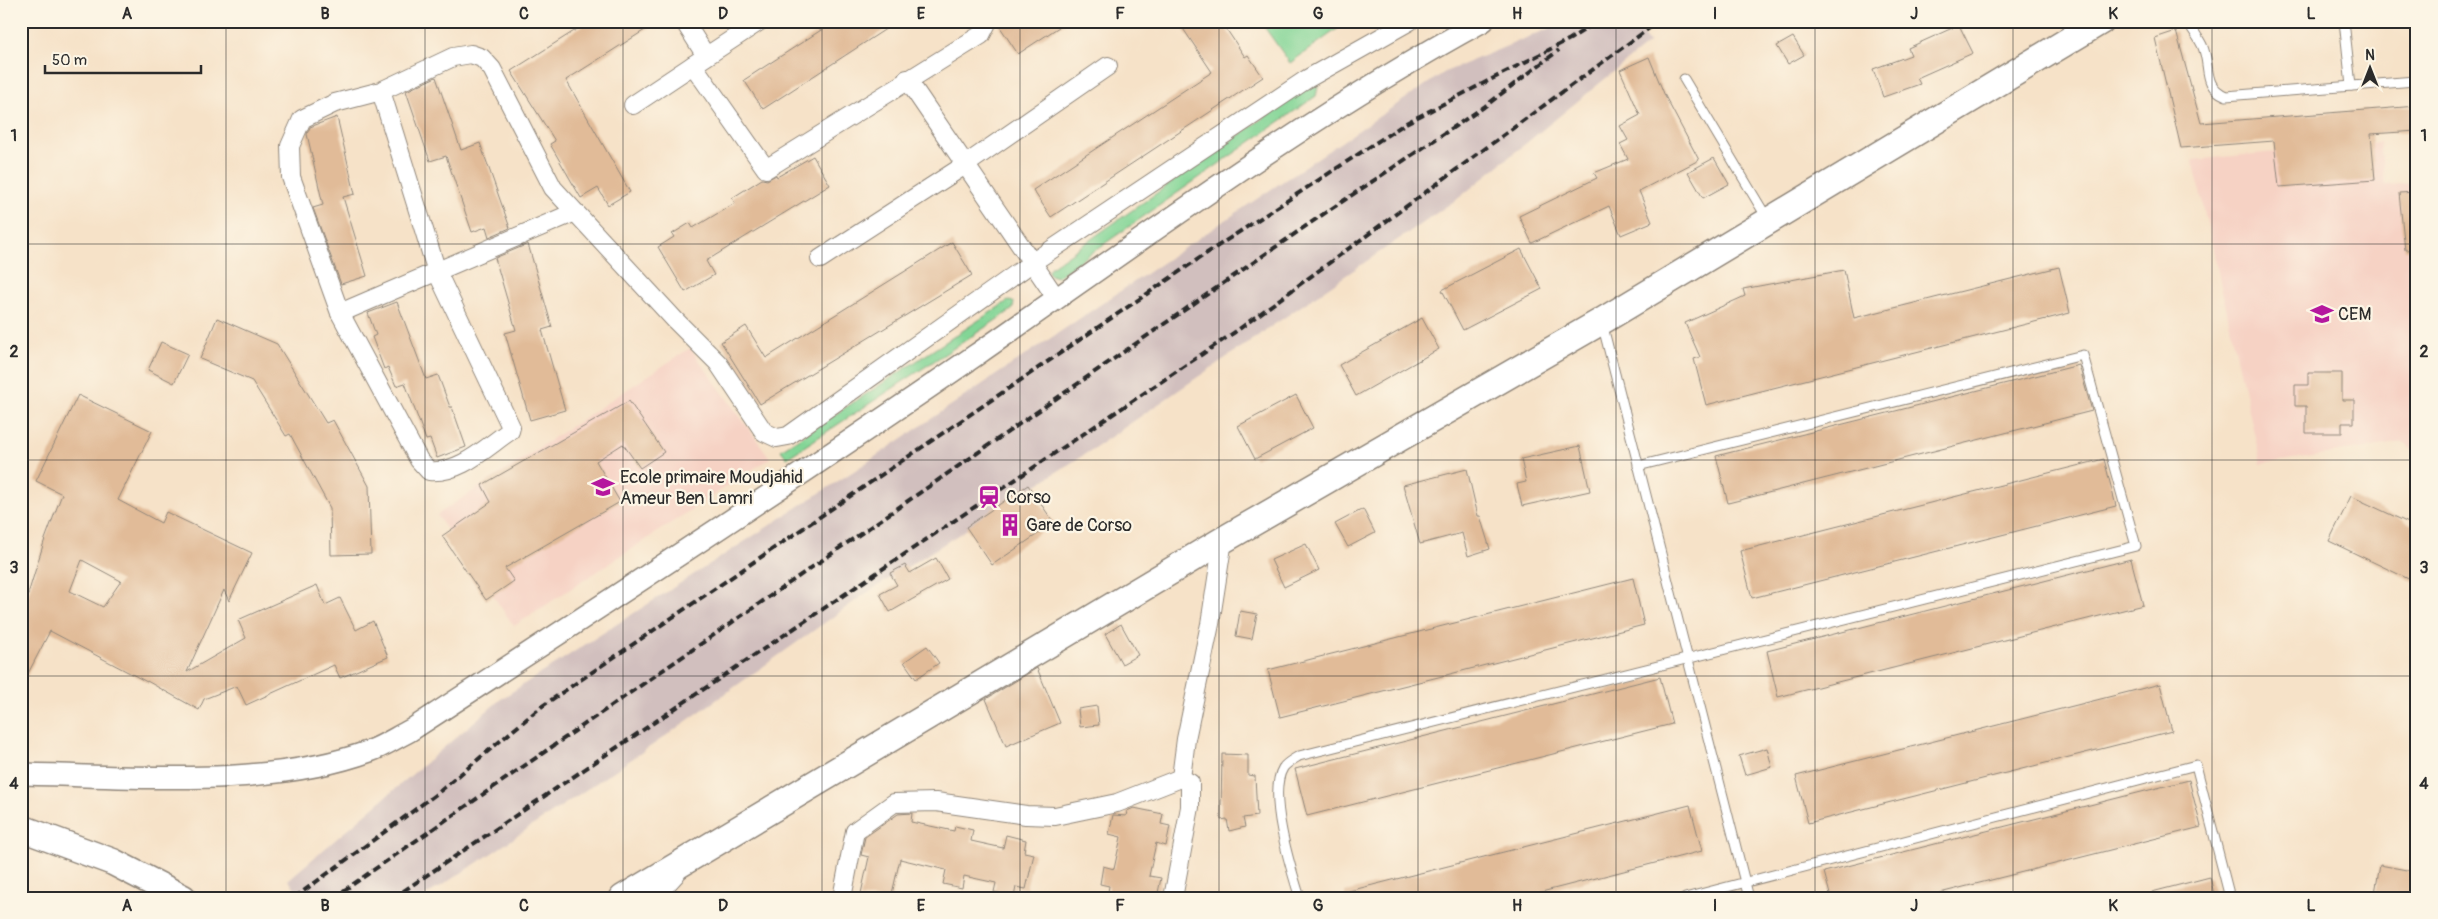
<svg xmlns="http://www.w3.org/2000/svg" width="2438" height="919" viewBox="0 0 2438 919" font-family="Pangolin,sans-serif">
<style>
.built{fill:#f6d2c4}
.industrial{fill:#d1bfbe}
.green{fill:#83d596;stroke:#578060}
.building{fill:#e1bb98;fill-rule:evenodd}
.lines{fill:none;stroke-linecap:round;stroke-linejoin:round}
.service-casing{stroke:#90867a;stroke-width:11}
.minor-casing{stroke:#90867a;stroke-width:20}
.tertiary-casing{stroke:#90867a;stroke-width:24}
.primary-casing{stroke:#90867a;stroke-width:29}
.service{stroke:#fff;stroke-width:9}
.minor{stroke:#fff;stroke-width:18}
.tertiary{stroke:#fff;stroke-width:21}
.primary{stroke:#fff;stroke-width:26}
.rail{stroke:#2b2b2b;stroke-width:4;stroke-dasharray:8 4;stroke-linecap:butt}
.grid{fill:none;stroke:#2b2b2b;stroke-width:1;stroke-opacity:0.55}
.labels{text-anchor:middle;stroke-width:4.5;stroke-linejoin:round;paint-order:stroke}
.poi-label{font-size:18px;fill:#2b2b2b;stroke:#fcf5e5;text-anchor:start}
.neatline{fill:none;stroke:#2b2b2b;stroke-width:2}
.grid-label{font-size:16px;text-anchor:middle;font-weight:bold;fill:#2b2b2b}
</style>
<rect width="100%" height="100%" fill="#fcf5e5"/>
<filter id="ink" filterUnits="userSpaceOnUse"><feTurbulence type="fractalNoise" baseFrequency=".02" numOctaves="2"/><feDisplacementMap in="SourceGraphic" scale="10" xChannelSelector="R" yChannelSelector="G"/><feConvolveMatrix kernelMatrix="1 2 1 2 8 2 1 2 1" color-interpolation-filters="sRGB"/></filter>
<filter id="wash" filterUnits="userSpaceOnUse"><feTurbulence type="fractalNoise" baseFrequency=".0096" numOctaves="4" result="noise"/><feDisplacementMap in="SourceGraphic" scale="20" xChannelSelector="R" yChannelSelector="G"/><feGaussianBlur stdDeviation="1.12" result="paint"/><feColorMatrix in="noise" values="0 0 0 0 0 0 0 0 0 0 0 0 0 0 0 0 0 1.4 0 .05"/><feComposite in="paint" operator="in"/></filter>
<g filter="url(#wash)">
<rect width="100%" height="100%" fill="#f6e2c8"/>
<g class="built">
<polygon points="2380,142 2385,185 2417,183 2417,454 2403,442 2261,464 2193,160"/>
<polygon points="690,348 770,458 514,626 437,515"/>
</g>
<polygon class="industrial" points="1567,21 1633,21 1649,43 1460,197 1093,449 865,594 660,740 483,859 422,898 304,898 288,880 501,699 860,467 1445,72"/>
<g class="green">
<polygon points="1260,21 1336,21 1340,27 1290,63"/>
<polygon points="1309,86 1318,87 1316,96 1057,277 1050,275 1048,271 1050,268"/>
<polygon points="1008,301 1014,302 1013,309 787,458 781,450"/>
</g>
<g id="blocks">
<g class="building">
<polygon points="590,21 659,21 566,80 630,192 608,205 598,188 581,198 550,144 555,141 511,71"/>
<polygon points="835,21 898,21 763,109 744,80"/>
<polygon points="1009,21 1068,21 1018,54 1000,27"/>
<polygon points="1178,21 1221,21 1245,57 1248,55 1263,77 1051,217 1033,190 1212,72"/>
<polygon points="1959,25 1973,53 1917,78 1920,84 1883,97 1873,69 1911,55 1908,48"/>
<polygon points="2176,31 2201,123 2417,106 2417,131 2371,134 2375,180 2279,187 2274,141 2181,148 2155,38"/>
<polygon points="1793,37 1804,55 1788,64 1777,46"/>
<polygon points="1649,57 1665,96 1699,160 1639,191 1652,222 1621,235 1609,206 1532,243 1519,216 1597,178 1594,173 1628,159 1620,144 1628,140 1620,126 1640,115 1620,70"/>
<polygon points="436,77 461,150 480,143 510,228 489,237 486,227 472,232 446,156 430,161 406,91"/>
<polygon points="337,117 355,194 343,197 367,276 341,284 313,208 323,205 307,134 310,127"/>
<polygon points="813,156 830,185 706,261 714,275 685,292 658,247 674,237 672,234 690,223 693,228 735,203 732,198 762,179 767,180 776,175 777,177"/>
<polygon points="1714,158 1729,184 1703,198 1688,172"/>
<polygon points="2417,192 2417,249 2405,250 2399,193"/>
<polygon points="952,242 972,275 760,404 721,342 746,326 766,358"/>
<polygon points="528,244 552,327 542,330 565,410 530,420 505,333 516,330 495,258"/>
<polygon points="1521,249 1542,289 1463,330 1442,290"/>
<polygon points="2059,267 2070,313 1706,405 1694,359 1700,357 1685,323 1745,296 1743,289 1844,270 1854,318"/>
<polygon points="397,302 426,379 438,375 450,407 452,407 466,447 437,458 430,439 426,440 405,383 396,386 388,367 384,369 372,337 376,335 368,313"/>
<polygon points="217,318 277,344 326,423 333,420 369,486 371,554 331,555 330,508 290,434 286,436 252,381 200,359"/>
<polygon points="1422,318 1439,349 1356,396 1339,365"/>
<polygon points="161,342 188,354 174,383 148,370"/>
<polygon points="2079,365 2092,411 1728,503 1716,456"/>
<polygon points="2308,373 2342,373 2342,400 2354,400 2354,423 2342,423 2342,433 2306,433 2306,406 2295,406 2295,385 2308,385"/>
<path d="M78 395 152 431 118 500 161 523 166 512 252 553 229 601 224 590 187 672 246 638 238 620 317 585 325 605 340 598 356 630 373 621 388 657 340 678 334 665 246 705 237 686 204 699 199 710 147 681V682L50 631 21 687V617L44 542 62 494 36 481ZM82 560 121 581 103 607 70 591Z"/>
<polygon points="1296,395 1313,428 1255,459 1238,426"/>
<polygon points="629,401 664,452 640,468 623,444 596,461 620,502 505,568 514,581 486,600 442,536 491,502 482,485"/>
<polygon points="1580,446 1590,491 1522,506 1517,484 1526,482 1521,459"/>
<polygon points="2104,459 2116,506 1752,598 1740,551"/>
<polygon points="1467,469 1478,516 1480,516 1490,549 1468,556 1462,533 1420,544 1403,485"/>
<polygon points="1028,485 1054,523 992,565 966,527"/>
<polygon points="2351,496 2417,527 2417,583 2329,541"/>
<polygon points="1363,509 1375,533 1348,547 1335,524"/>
<polygon points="1306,544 1319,570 1284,587 1271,560"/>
<polygon points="936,558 948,579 890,612 880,594 897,585 890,573 905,565 910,573"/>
<polygon points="2131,559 2143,605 1778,697 1767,651"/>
<polygon points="1633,578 1644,625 1280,717 1268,670"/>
<polygon points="1240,611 1257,614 1252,639 1236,636"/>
<polygon points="1121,624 1138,655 1122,664 1105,634"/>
<polygon points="927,646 939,663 916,679 904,662"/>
<polygon points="1037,668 1060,723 1006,746 986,699"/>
<polygon points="1660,677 1672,724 1307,816 1295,769"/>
<polygon points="2160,684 2172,731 1808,823 1796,776"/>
<polygon points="1097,706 1099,725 1080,727 1078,709"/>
<polygon points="1767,748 1772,767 1745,775 1739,756"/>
<polygon points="1222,754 1248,755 1248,775 1255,776 1257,816 1243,818 1245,827 1229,831 1227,819 1221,820 1221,811"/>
<polygon points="2189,780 2201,827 1920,898 1831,898 1824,872"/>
<polygon points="1690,805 1702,851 1518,898 1345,898 1345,892"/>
<polygon points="1134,808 1163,814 1161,824 1170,826 1166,846 1156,843 1149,876 1161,878 1157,898 1107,898 1109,886 1100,884 1103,866 1114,869 1121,837 1109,834 1113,815 1126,816 1127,811"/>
<polygon points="912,813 911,822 954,831 955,826 973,830 971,841 1003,848 1006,835 1026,840 1024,852 1034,854 1026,889 1016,887 1014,897 994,892 996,883 964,876 962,888 943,884 946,870 900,859 891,898 860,898 869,857 861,855 865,837 898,814"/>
<polygon points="2380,865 2417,872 2417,898 2374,898"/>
<polygon points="2210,877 2215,898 2152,898 2152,892"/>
</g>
</g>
</g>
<g filter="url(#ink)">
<use href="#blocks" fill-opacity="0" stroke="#90867a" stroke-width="1"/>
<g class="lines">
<defs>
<g id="service">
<path d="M2187 21C2192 29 2198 37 2202 45 2212 66 2201 85 2226 96L2415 81 2417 79"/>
<polyline points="2344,21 2351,86"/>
<polyline points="1684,79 1767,218"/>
<polyline points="1602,323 1749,898"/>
<path d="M1300 898C1291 869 1267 794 1283 768 1286 763 1294 759 1299 756L2136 546 2083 355 1638 466"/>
<polyline points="1685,898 2196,765 2230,898"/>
</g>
<g id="minor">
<polyline points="684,21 706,56"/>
<polyline points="760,21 693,65 766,169 981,35 988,21"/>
<polyline points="907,79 1057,299"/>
<path d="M381 91 437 272 511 427 510 431C486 447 460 474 429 471L419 460 340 313 291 177 290 146 302 119 335 103 381 91 453 57 471 54 482 58 492 69 553 188 675 320 718 363 764 432 777 438 788 436 1033 262 1307 79 1410 21"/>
<polyline points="633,105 693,65"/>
<polyline points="820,259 965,165 1108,66"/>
<polyline points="340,313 575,212"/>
<polyline points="1181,778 1186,739 1210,624 1223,540"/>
<polyline points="654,898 676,874"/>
<polyline points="842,898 855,831 894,803 936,802 1026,815 1055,816 1117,803 1181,778"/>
<polyline points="1173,898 1190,807 1190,783 1181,778"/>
</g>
<path id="tertiary" d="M21 774C131 776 266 789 370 751 384 746 397 737 411 730 600 607 790 483 976 355 1142 240 1305 118 1483 21"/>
<g id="primary">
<polyline points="21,828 113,862 183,898"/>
<polyline points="623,898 1223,540 1602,321 2101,21"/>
</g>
</defs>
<use href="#service" class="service-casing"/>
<use href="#minor" class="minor-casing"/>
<use href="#tertiary" class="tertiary-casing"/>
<use href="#primary" class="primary-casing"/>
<use href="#service" class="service"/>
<use href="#minor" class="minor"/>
<use href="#tertiary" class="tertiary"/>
<use href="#primary" class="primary"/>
<g class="rail">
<polyline points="294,898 439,792 541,707 1207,253 1406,123 1570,39 1598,21"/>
<polyline points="333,898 1322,215 1484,107 1559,50"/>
<polyline points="393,898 1235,332 1659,21"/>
</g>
</g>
</g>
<path class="grid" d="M226 21V898M425 21V898M623 21V898M822 21V898M1020 21V898M1219 21V898M1418 21V898M1616 21V898M1815 21V898M2013 21V898M2212 21V898M21 244H2417M21 460H2417M21 676H2417"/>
<defs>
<symbol id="school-bare" viewBox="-9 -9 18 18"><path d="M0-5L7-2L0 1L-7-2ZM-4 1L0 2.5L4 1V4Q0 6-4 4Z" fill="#b5179e" stroke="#fcf5e5" stroke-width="2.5" paint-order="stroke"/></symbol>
<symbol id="station-bare" viewBox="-9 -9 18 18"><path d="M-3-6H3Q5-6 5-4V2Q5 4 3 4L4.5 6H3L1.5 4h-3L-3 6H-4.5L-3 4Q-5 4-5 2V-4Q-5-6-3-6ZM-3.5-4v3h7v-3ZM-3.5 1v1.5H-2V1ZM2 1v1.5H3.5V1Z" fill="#b5179e" stroke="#fcf5e5" stroke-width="2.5" paint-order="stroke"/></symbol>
<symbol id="building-bare" viewBox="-9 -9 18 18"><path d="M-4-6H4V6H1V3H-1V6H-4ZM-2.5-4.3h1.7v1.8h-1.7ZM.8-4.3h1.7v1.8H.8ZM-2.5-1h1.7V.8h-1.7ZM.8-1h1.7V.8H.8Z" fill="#b5179e" stroke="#fcf5e5" stroke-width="2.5" paint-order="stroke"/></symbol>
</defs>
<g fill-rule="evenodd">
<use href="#school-bare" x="2306" y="298" width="32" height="32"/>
<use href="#school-bare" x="587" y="471" width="32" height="32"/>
<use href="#station-bare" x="973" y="481" width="32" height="32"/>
<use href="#building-bare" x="994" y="509" width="32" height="32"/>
</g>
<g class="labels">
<g class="poi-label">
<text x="2338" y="320">CEM</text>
<text x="620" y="483">Ecole primaire Moudjahid<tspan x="620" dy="21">Ameur Ben Lamri</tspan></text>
<text x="1006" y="503">Corso</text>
<text x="1026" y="531">Gare de Corso</text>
</g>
</g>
<rect width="2438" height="919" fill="none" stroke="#fcf5e5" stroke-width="55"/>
<g transform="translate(2370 68)" stroke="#fcf5e5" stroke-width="4" paint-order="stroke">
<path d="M0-4L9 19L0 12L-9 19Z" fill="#2b2b2b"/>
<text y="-8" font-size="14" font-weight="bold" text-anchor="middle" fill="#2b2b2b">N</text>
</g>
<path d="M45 65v8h156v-8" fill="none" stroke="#2b2b2b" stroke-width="2.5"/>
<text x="52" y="65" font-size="15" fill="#2b2b2b" stroke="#fcf5e5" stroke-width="4" paint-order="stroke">50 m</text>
<rect x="28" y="28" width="2382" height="864" class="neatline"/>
<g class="grid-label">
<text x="127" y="19">A</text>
<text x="325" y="19">B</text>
<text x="524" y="19">C</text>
<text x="723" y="19">D</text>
<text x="921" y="19">E</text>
<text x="1120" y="19">F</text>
<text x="1318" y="19">G</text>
<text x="1517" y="19">H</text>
<text x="1715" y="19">I</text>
<text x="1914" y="19">J</text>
<text x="2113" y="19">K</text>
<text x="2311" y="19">L</text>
<text x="14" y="141">1</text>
<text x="2424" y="141">1</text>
<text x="14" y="357">2</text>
<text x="2424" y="357">2</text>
<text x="14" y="573">3</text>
<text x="2424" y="573">3</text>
<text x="14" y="789">4</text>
<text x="2424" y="789">4</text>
<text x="127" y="911">A</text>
<text x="325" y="911">B</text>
<text x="524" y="911">C</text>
<text x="723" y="911">D</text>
<text x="921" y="911">E</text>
<text x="1120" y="911">F</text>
<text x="1318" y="911">G</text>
<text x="1517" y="911">H</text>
<text x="1715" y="911">I</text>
<text x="1914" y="911">J</text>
<text x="2113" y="911">K</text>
<text x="2311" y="911">L</text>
</g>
</svg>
